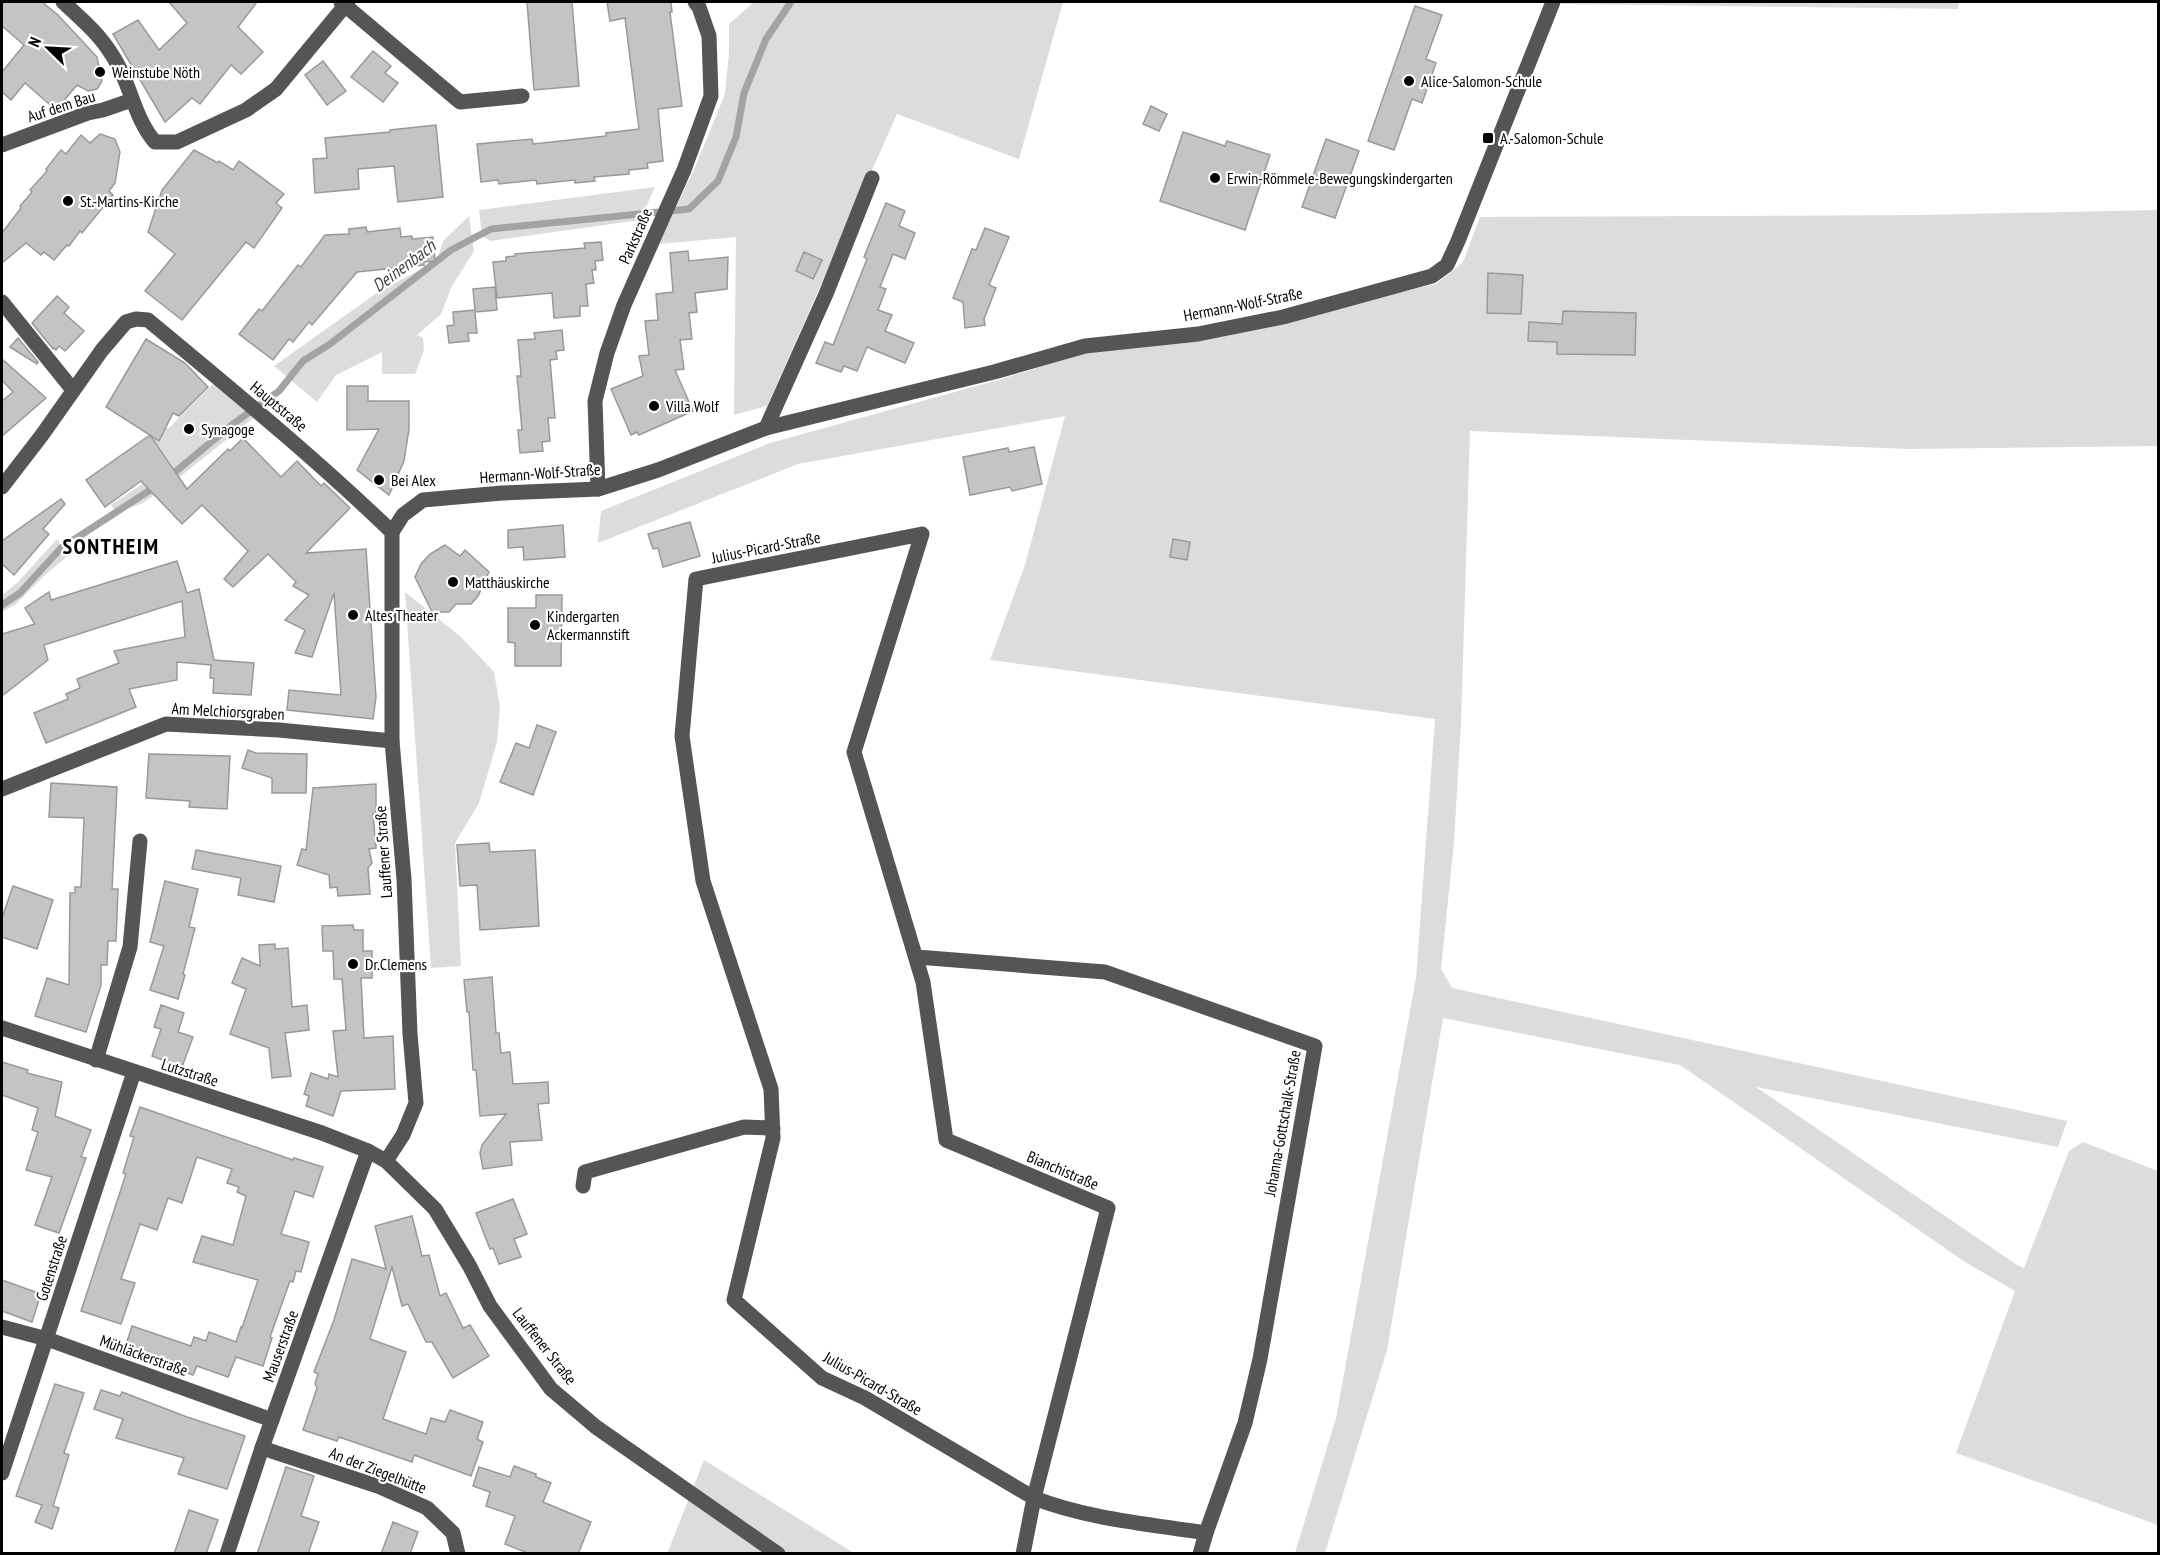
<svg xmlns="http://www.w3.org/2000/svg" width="2160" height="1555" viewBox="0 0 2160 1555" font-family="'PT Sans Narrow',sans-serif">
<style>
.green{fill:#dcdcdc}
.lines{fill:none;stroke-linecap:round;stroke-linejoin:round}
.stream{stroke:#a3a3a3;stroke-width:7}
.building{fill:#c4c4c4;stroke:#999;stroke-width:1.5}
.minor{stroke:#555;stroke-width:15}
.poi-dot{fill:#000;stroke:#fff;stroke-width:2}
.labels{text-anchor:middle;stroke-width:4.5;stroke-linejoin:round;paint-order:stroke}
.poi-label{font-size:16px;fill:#000;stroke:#fff;text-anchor:start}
.street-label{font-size:16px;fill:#000;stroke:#fff}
.water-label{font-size:18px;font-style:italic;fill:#444;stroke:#fff}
.district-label{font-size:22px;font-weight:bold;letter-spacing:1.5px;fill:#000;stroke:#fff}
</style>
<rect width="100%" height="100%" fill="#fff"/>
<g class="green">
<polygon points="754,2 1063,2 1019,159 897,114 767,406 734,415 736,237 659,244 696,165 725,94 729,52 729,24"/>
<polygon points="1563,2 1959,2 1958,9 1562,4"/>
<polygon points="655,187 640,220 491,241 482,236 479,210"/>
<polygon points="2158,210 2158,446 1908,449 1470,431 1461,723 1454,842 1441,969 1452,988 2067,1121 2058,1147 1756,1087 2017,1265 2024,1268 2069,1151 2083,1142 2158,1171 2158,1525 1956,1453 2015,1291 1965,1262 1680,1065 1443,1018 1387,1350 1325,1553 1295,1553 1336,1418 1416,978 1435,719 990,660 1025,565 1065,416 798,464 598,543 601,511 770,443 998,380 1085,353 1373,298 1436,284 1463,262 1480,217 1921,215"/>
<polygon points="469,216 474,251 452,286 441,314 417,335 423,338 424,350 415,374 382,374 382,352 336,375 317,402 274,366 381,290 437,261 443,241"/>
<polygon points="215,382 256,416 181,476 143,503 116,513 111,505 145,482 148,486 173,466 150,434 165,428 169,428"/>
<polygon points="57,539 69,555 46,574 16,604 2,612 2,595 17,583"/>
<polygon points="405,592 461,637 494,672 500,707 497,742 479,803 455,843 461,966 431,968"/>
<polygon points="704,1460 854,1553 667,1554"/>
</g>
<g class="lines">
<g class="stream">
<polyline points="169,477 233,424 279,391 303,361 330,344 451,250 491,229 689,209 718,181 736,137 744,93 766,39 791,2"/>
<polyline points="2,605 20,593 61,548 158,485"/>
</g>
</g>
<g class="building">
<polygon points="2,2 42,2 58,15 97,57 102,81 97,89 88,91 77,85 56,110 25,83 11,100 2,92 2,72 24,45 2,26"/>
<polygon points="169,2 257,2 238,27 263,52 241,74 231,65 200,104 192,98 165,122 113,34 138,20 159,50 187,23"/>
<polygon points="527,2 572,2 579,86 534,90"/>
<polygon points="607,2 671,2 672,12 670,12 682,106 658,109 663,161 647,163 648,168 629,170 629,174 594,177 595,181 575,183 575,180 537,184 536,180 499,184 498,180 481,182 477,144 532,139 533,144 606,136 606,133 639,129 625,18 610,21"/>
<polygon points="1415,6 1442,15 1426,59 1436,63 1422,103 1412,99 1394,150 1368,141"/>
<polygon points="373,51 391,66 385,73 398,83 383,102 351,77"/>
<polygon points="323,61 346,91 327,105 305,75"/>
<polygon points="1151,106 1167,114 1159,131 1143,124"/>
<polygon points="436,125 443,197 398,202 394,166 358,169 359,189 315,193 313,159 327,158 325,138 390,132 390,130"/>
<polygon points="1183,132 1225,146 1227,141 1270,155 1245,230 1160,201"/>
<polygon points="100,134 115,139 120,152 115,183 109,191 113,195 82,233 80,231 69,246 67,245 54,260 44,252 41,255 26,243 2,263 2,233 21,208 20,206 32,192 30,190 47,171 46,169 61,150 66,154 81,135 90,143"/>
<polygon points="1326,139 1359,151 1335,218 1302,207"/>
<polygon points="194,150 218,163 219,161 233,170 239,161 284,194 276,203 282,208 254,248 246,242 182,320 145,291 175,254 148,232 162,190"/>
<polygon points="886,203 905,211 899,226 915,233 905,259 893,254 880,287 886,289 878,310 892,315 885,331 914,343 905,363 867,347 857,371 844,366 841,372 816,363 825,342 833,345 867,259 864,257"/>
<polygon points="366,227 367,232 400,228 401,237 412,236 412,239 433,237 435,261 424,262 424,265 357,272 312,325 309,322 293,342 289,339 273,360 239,334 259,309 262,311 298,265 301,267 325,235 349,234 349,229"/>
<polygon points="985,228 1009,237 989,285 996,288 984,319 985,325 965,328 963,302 953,298 972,249 976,250"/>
<polygon points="601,242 603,260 595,261 596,270 592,270 594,283 586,284 588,306 580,306 580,316 554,318 552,293 497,298 493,262 506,261 506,257 515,256 515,254 585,248 584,243"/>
<polygon points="688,251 689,261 728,257 727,289 695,293 697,312 689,313 692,339 680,340 684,369 675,370 693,411 639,435 637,432 631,435 611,389 643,376 639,356 649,355 645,321 658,320 656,294 673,292 670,253"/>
<polygon points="804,252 822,260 813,279 796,271"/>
<polygon points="1488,273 1523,275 1521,314 1487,313"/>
<polygon points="495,287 497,310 475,312 477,333 468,333 469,341 449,343 447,326 454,325 453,312 475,310 473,289"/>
<polygon points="57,296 69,307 64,313 84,331 65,351 59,346 56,350 54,348 53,349 32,323"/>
<polygon points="1563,311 1636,313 1635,355 1557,354 1557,342 1528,341 1529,322 1562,324"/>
<polygon points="562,330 564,350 556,351 557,359 550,360 555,418 548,418 550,441 542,442 543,451 520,453 518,430 522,430 517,376 521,376 518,340 535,339 534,333"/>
<polygon points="18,338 38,362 37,364 10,347"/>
<polygon points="146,339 185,363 208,387 179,416 173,413 159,441 106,407"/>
<polygon points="2,359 46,398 2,436 2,401 13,392 2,380"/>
<polygon points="347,386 368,386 368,401 409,401 409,429 404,461 389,495 357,470 379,429 347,430"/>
<polygon points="150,435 187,489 228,449 230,451 243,438 281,477 297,461 321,486 324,483 350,508 306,553 366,549 376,697 373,719 287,710 289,690 341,695 334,593 312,657 295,653 305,630 285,620 309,595 293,586 296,582 268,554 233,587 224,579 248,551 202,505 182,524 141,481 105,507 86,480"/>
<polygon points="1034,447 1042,484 1012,491 1010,487 970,495 963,457 1008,448 1009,452"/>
<polygon points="61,499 65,504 43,529 49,534 14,575 2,564 2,541"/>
<polygon points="690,522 700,556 663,567 658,548 653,549 648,534"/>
<polygon points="563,525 565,557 524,560 523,547 508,548 508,530"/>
<polygon points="1173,539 1190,542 1187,560 1170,557"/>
<polygon points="445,545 460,556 465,550 489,572 478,596 471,604 456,604 449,612 432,612 415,577 421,564 430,554"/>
<polygon points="177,561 187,593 199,589 214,660 254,663 251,695 213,693 214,678 210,678 211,665 177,662 177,680 129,689 136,707 46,743 34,713 68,699 66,694 80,688 77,679 119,663 114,651 185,637 182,601 44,645 48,660 2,696 2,634 35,624 25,608 49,592 51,600"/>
<polygon points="536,595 562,595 561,666 515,666 515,643 508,642 508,608 536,608"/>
<polygon points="537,725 556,732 533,795 500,782 516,743 529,748"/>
<polygon points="248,750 256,753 307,754 306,793 272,793 272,778 242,768"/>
<polygon points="149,754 230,756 227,809 189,807 190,801 146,798"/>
<polygon points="51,783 117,787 112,889 118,889 116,941 108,941 107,965 101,965 101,985 86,1032 35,1016 47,978 69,985 70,893 75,893 75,887 81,887 84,818 49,817"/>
<polygon points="376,784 376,813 373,814 376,848 369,849 372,863 368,868 370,894 338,896 337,887 330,888 329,875 297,865 302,849 306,850 313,788"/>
<polygon points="489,843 490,852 535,850 539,926 480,930 477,885 460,886 457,845"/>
<polygon points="196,850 281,866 274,902 238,895 241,878 192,869"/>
<polygon points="165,881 198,889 189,927 195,928 183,974 185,975 178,999 150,990 164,946 150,942"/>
<polygon points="13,886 53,900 37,949 2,937 2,918"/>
<polygon points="353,925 354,930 363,930 363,951 372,951 372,978 361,978 364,1038 393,1036 395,1089 341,1091 333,1116 306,1106 309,1096 304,1094 311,1073 328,1079 329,1074 338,1077 333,1031 346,1030 342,979 334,979 333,951 323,951 322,926"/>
<polygon points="275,944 275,949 288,948 292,1007 307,1005 309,1030 285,1033 291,1076 272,1078 269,1048 230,1034 246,989 232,983 242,958 260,966 259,945"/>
<polygon points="492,977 496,1033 499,1033 501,1053 510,1052 513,1084 548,1082 549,1103 538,1104 542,1140 510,1142 512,1165 483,1169 480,1153 482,1145 506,1114 480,1116 476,1070 473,1070 469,1012 467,1012 464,980"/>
<polygon points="161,1005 184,1013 178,1032 193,1037 182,1067 152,1056 161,1029 154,1027"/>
<polygon points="2,1062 28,1070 27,1073 62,1082 55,1116 91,1130 81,1157 86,1158 59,1233 35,1225 52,1177 26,1170 38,1132 32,1130 38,1108 2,1095"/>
<polygon points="140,1107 293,1160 294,1158 323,1167 313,1197 295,1191 281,1234 309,1242 301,1272 296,1271 293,1282 290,1281 270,1337 272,1338 263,1366 236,1357 228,1377 197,1366 193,1375 124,1351 132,1326 191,1346 194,1337 206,1341 209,1332 236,1342 241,1327 242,1328 258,1280 193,1262 202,1236 233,1245 246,1196 237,1192 239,1187 227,1183 232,1169 197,1157 182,1203 168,1198 157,1230 140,1224 121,1279 135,1283 121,1324 81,1311 126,1174 123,1173 134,1137 130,1136"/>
<polygon points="513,1199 527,1234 514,1239 521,1257 499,1264 493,1248 490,1249 476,1213"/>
<polygon points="412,1216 422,1256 429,1255 440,1296 446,1293 463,1328 470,1325 489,1356 453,1378 432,1342 426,1342 408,1304 402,1306 392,1267 370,1339 406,1352 383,1419 426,1434 431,1418 445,1422 450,1410 483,1422 477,1439 483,1442 471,1476 414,1455 412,1462 339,1437 337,1441 303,1430 317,1388 315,1384 318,1374 314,1372 334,1320 352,1259 386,1269 375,1226"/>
<polygon points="2,1280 41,1294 32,1322 2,1311"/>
<polygon points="55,1384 84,1393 64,1453 69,1455 53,1506 59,1508 52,1529 35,1522 42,1505 16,1496"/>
<polygon points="101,1390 120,1396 122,1392 187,1417 245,1436 227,1489 178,1474 184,1458 116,1438 123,1419 94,1409"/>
<polygon points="514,1466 536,1474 536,1477 551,1483 543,1502 591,1522 578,1554 530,1554 505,1544 515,1516 486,1506 490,1492 473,1486 479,1467 510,1477"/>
<polygon points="286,1467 314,1476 301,1516 319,1522 308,1554 257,1554"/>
<polygon points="189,1510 218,1520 206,1554 174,1554"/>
<polygon points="393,1522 418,1532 410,1554 381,1554"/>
</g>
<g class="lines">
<g class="minor">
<path d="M63 2C87 24 104 38 119 67 132 92 136 120 155 142H177L246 110 276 89 348 2"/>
<polyline points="341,2 460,102 522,96"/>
<polyline points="2,145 88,113 103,110 132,100"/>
<polyline points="2,302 73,390"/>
<polyline points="766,428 826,294 872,178"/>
<path d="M2 487 42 435 102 350 126 322 136 319 148 320C231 389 314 457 392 532"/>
<polyline points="598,489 595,401 607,353 624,305 684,170 711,96 709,36 699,7 695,2"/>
<polyline points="392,532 403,515 423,500 502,493 598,489 658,470 766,428 994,372 1085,346 1198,334 1283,317 1432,276 1447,265 1458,241 1553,2"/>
<polyline points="2,789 166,724 279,730 392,741"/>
<path d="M917 957 1105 972 1315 1046 1260 1359 1245 1423 1206 1533C1149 1524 1088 1519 1034 1498L865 1398 822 1378 734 1300 773 1138 771 1089 703 881 682 736 696 579 922 534 854 752 923 982 946 1140 1108 1208 1034 1498 1023 1554"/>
<polyline points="2,1028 322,1133 368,1151 386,1161 435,1209 469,1265 490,1306 551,1389 596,1427 778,1554"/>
<polyline points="96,1060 130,947 140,841"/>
<polyline points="386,1161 403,1135 416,1103 410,1034 404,879 392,741 392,532"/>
<polyline points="583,1186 585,1172 744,1127 773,1128"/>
<polyline points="2,1327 47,1339 272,1420"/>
<polyline points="262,1448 380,1487 427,1508 453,1533 458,1554"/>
<polyline points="2,1473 134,1072"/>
<polyline points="227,1554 262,1448 368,1151"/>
<polyline points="1200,1554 1206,1533"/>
</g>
</g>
<g class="poi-dot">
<circle cx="100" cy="72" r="6"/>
<circle cx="1409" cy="81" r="6"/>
<rect x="1482" y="132" width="12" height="12" rx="3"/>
<circle cx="1215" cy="178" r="6"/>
<circle cx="68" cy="201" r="6"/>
<circle cx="654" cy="406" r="6"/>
<circle cx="189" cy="429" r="6"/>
<circle cx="379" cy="480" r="6"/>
<circle cx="453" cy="582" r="6"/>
<circle cx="353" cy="615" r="6"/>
<circle cx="535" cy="625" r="6"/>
<circle cx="353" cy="964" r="6"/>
</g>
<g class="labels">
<g class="poi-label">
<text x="112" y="78">Weinstube Nöth</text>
<text x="1421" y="87">Alice-Salomon-Schule</text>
<text x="1500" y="144">A.-Salomon-Schule</text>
<text x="1227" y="184">Erwin-Römmele-Bewegungskindergarten</text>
<text x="80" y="207">St.-Martins-Kirche</text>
<text x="666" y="412">Villa Wolf</text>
<text x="201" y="435">Synagoge</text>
<text x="391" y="486">Bei Alex</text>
<text x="465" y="588">Matthäuskirche</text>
<text x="365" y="621">Altes Theater</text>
<text x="547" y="622">Kindergarten<tspan x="547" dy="18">Ackermannstift</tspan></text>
<text x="365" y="970">Dr.Clemens</text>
</g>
<g class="street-label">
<text transform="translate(61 106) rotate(-18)" y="6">Auf dem Bau</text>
<text transform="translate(635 236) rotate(-66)" y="6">Parkstraße</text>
<text transform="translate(1243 304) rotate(-11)" y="6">Hermann-Wolf-Straße</text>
<text transform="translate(279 406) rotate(40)" y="6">Hauptstraße</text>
<text transform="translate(540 473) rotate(-4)" y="6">Hermann-Wolf-Straße</text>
<text transform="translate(766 547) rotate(-11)" y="6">Julius-Picard-Straße</text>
<text transform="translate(228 711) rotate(3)" y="6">Am Melchiorsgraben</text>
<text transform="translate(383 852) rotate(-94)" y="6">Lauffener Straße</text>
<text transform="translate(190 1072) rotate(18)" y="6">Lutzstraße</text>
<text transform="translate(1282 1123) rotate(-80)" y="6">Johanna-Gottschalk-Straße</text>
<text transform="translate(1063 1170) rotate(23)" y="6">Bianchistraße</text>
<text transform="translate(51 1268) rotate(-72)" y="6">Gotenstraße</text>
<text transform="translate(280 1346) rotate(-70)" y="6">Mauserstraße</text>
<text transform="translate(545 1346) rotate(52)" y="6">Lauffener Straße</text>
<text transform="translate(144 1355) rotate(20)" y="6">Mühläckerstraße</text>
<text transform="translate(873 1383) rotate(30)" y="6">Julius-Picard-Straße</text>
<text transform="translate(378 1470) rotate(21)" y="6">An der Ziegelhütte</text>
</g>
<g class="water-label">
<text transform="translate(404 266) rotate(-37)" y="6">Deinenbach</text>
</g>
<g class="district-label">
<text x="111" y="554">SONTHEIM</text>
</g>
</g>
<rect width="2160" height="1555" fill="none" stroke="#000000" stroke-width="6"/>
<g transform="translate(48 48) rotate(294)" stroke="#ffffff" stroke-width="4.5" paint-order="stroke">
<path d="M0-4.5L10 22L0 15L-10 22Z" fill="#000000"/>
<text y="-9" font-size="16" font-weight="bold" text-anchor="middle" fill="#000000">N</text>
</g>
</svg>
